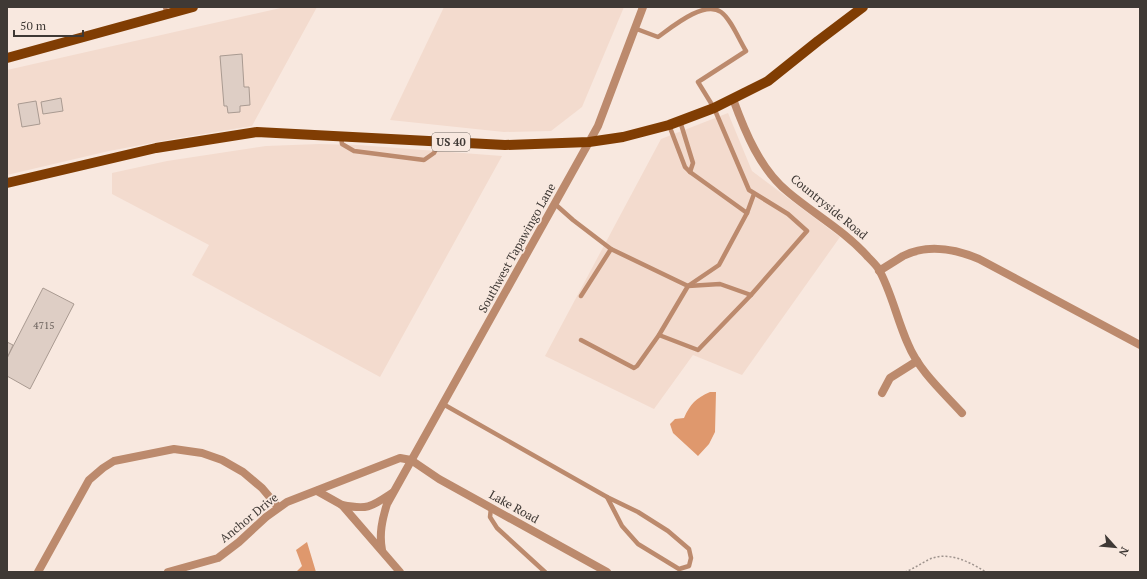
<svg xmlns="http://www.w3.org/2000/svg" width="1147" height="579" viewBox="0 0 1147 579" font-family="'PT Serif',serif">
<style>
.built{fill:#f3dbce}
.water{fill:#df986d}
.building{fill:#decec5;stroke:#a99a91}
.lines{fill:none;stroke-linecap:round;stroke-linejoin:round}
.path{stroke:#9e938d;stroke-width:1.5;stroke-dasharray:2 2;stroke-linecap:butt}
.lane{stroke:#bc8a6d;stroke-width:4.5}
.street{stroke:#bc8a6d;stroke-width:8}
.primary{stroke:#803d03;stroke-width:10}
.labels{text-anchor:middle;stroke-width:3.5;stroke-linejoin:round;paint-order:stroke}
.number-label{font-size:10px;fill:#675e59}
.shield{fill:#f8e8df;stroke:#766e68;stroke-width:1}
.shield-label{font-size:11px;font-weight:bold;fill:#3f3935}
.street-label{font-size:12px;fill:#3f3935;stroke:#f8e8df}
</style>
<rect width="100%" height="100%" fill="#f8e8df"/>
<g class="built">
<polygon points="285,7 317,7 252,126 173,139 109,151 7,175 7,70"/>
<polygon points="444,7 624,7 582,107 551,131 504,132 390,120"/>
<polygon points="728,113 752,171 840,237 742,375 693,355 654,409 545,356 661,139"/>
<polygon points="319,144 358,145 502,156 380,377 192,275 209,245 112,194 112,173 167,161 266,146"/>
</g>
<g class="water">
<path d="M710 392H716L715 432 709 444 698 456 673 433 670 424 675 419 684 418C690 404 696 398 710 392Z"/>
<polygon points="307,542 316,572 296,572 302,566 296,550"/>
</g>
<g class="building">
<polygon points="242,54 244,87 249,87 250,105 240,106 240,112 228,113 227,106 224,106 220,56"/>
<polygon points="61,98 63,111 43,114 41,102"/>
<polygon points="36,101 40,124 22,127 18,104"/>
<polygon points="43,288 74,304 30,389 7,376 7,358"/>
<polygon points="7,342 13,345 7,358"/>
</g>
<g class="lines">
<path class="path" d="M905 572C913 569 920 564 928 560 947 550 970 562 986 572"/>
<g class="lane">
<polyline points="165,7 167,15"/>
<path d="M634 28 658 37C672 27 704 0 721 12 731 19 739 40 746 51L698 82 714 108 749 190 788 214 807 231 751 295 720 284 688 286"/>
<polyline points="680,121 693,163 690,172"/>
<polyline points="669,125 685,167 690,172 747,213 754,194"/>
<polyline points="341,137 342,144 354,151 424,160 434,153 440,141"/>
<polyline points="555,204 573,220 611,249 581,296"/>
<polyline points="688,286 719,265 747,213"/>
<polyline points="659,335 698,350 751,295"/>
<polyline points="581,340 634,368 637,366 659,335 688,286 611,249"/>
<polyline points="443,404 607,497"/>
<polygon points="607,497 638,512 668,531 689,549 691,558 689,566 679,569 638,544 622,526"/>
<polyline points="491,508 490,517 497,528 545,572"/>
</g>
<g class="street">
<path d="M733 99C745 132 760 169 788 192 814 214 845 231 868 257 871 260 875 264 878 268 891 290 897 320 908 344 919 371 943 392 962 413"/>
<path d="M879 271C887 266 895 261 903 256 927 244 955 249 979 259L1140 345"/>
<polyline points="882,393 890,378 917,361"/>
<polyline points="317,491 342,505 400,572"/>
<path d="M342 505C368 510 371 507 392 493"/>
<path d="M382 550C379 534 382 520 387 504L598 126 643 7"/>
<polyline points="38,572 89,480 103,468 114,461 174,449 202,453 222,460 243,472 262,488 278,507"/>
<polyline points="168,572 218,558 239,542 266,517 287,502 400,458 411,460 439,479 607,572"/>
</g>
<g class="primary">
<polyline points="7,58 193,7"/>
<polyline points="7,183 156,148 257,132 505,145 589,142 623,137 669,125 714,108 768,81 818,41 863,7"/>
</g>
</g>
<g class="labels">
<g class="number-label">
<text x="44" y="329">4715</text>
</g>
<rect class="shield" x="432" y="133" width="38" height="18" rx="3"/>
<g class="shield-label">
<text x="451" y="146">US 40</text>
</g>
<g class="street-label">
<text transform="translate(829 207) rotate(39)" y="4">Countryside Road</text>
<text transform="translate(517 248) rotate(-61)" y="4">Southwest Tapawingo Lane</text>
<text transform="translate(514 507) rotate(29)" y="4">Lake Road</text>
<text transform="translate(249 518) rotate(-39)" y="4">Anchor Drive</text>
</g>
</g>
<rect width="1147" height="579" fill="none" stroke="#3f3935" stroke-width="16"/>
<g transform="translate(1115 547) rotate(117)" stroke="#f8e8df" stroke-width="3" paint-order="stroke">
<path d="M0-3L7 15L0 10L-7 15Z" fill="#3f3935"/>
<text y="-6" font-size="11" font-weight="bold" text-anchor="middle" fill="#3f3935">N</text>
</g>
<path d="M14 30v6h69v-6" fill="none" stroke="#3f3935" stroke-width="2"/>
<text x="20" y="30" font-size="12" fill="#3f3935" stroke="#f8e8df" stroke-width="3" paint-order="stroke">50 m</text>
</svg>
